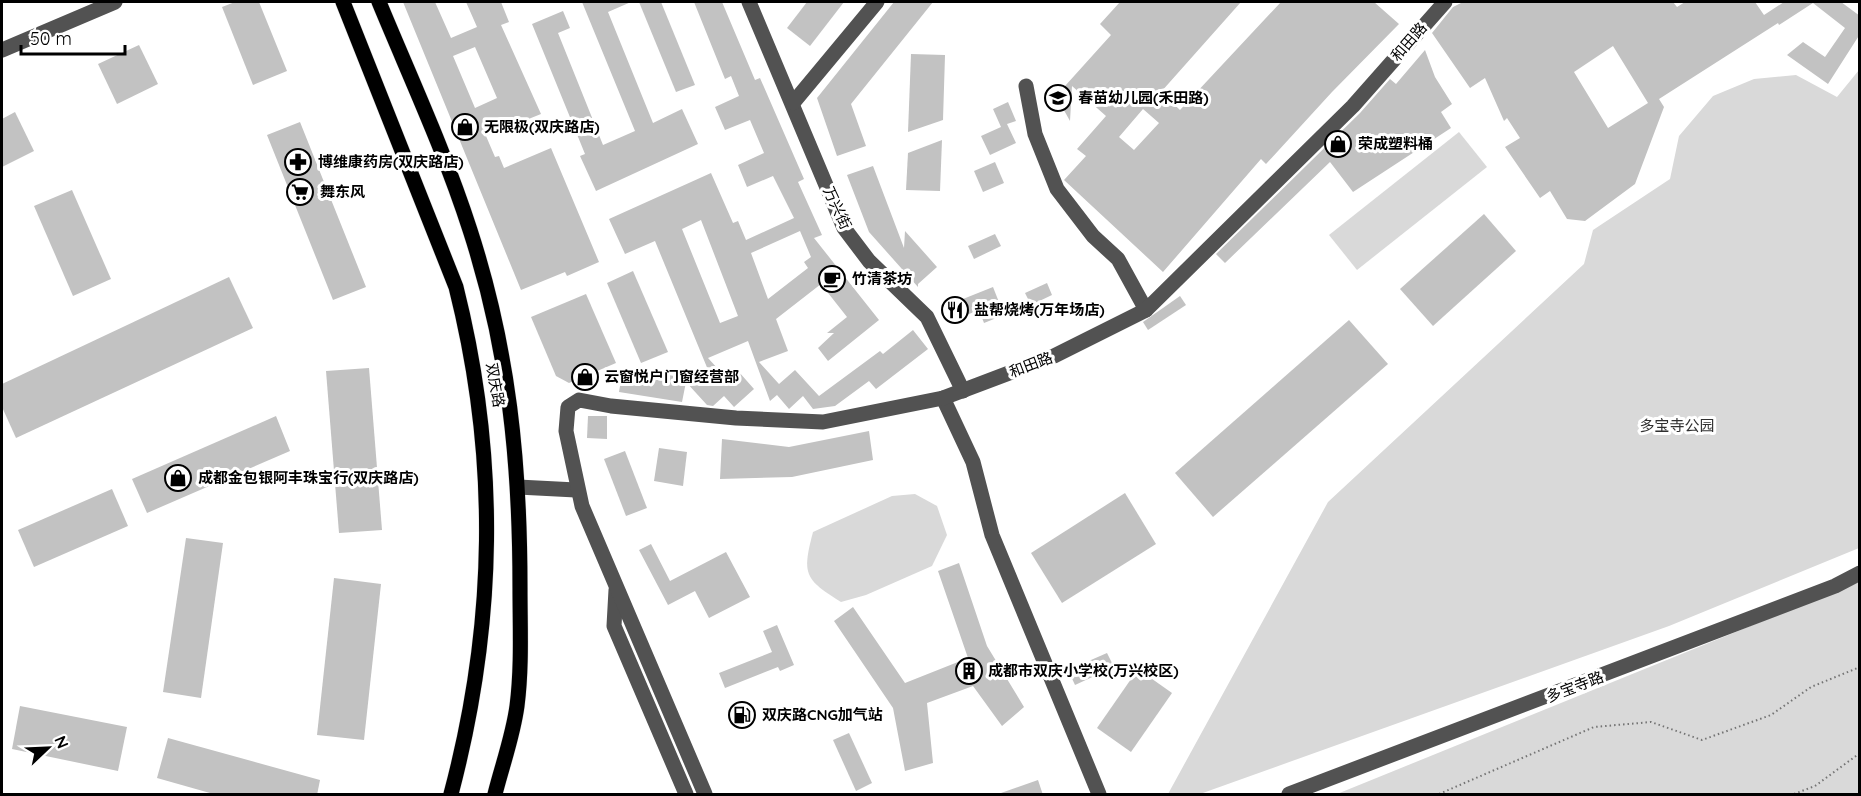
<svg xmlns="http://www.w3.org/2000/svg" width="1861" height="796" viewBox="0 0 1861 796" font-family="Quicksand,'Noto Sans SC',sans-serif">
<style>
.green{fill:#d9d9d9}
.building{fill:#c2c2c2;fill-rule:evenodd}
.lines{fill:none;stroke-linecap:round;stroke-linejoin:round}
.major-casing{stroke:#dbdbdb;stroke-width:16}
.path{stroke:#747474;stroke-width:2;stroke-dasharray:1.5 3;stroke-linecap:butt}
.minor{stroke:#525252;stroke-width:15}
.major{stroke:#000;stroke-width:15}
.labels{text-anchor:middle;stroke-width:6;stroke-linejoin:round;paint-order:stroke}
.street-label{font-size:15px;fill:#000;stroke:#fff}
.poi-label{font-size:15px;font-weight:bold;fill:#000;stroke:#fff;text-anchor:start}
.park-label{font-size:15px;fill:#303030;stroke:#fff}
</style>
<rect width="100%" height="100%" fill="#fff"/>
<g class="green">
<polygon points="1859,70 1859,548 1669,626 1200,794 1168,794 1328,502 1584,264 1593,230 1670,179 1679,136 1713,96 1754,79 1796,75 1837,97"/>
<polygon points="1459,132 1487,167 1357,270 1329,235"/>
<path d="M915 494 937 506 947 535 932 566 866 595 841 602C804 579 802 574 813 532L892 496Z"/>
<polygon points="1859,582 1859,794 1337,794"/>
</g>
<g class="building">
<polygon points="235,2 259,2 287,71 253,85 222,7"/>
<path d="M403 2H435L451 38 477 27 466 2H501L509 22 501 25 541 114 486 136 495 157 499 156 504 168 551 148 599 262 567 276 565 272 521 290ZM475 47 497 98 475 108 453 56Z"/>
<polygon points="582,2 631,2 608,12 653,123 682,109 698,144 596,191 580,156 585,154 532,24 563,11 570,28 558,33 603,145 635,131"/>
<polygon points="639,2 661,2 695,85 676,92"/>
<path d="M694 2H722L755 80 760 78 804 179 798 182 822 235 814 238 879 320 828 361 818 348 834 333H827L847 317 821 284 776 319 788 351 759 362 779 384 795 370 819 396 880 351 883 354 913 330 928 349 876 389 869 381 835 406 813 409 803 396 789 409 777 395 770 401 748 341 708 358 729 381 739 372 754 389 734 407 724 396 713 406 707 405 686 382 682 402 619 392 623 368 713 382 655 241 625 254 609 219 711 173 733 223 738 221 746 240 794 218 773 176 747 187 738 165 764 153 750 120 725 130 715 107 739 96 731 76 725 79ZM701 220 738 316 720 323 682 229ZM800 231 811 257 804 262 808 268 768 299 751 253Z"/>
<polygon points="807,2 844,2 810,46 787,28"/>
<polygon points="894,2 933,2 851,104 866,146 837,156 817,98"/>
<path d="M1120 2H1241L1161 92 1180 110 1281 2H1374L1399 24 1332 92 1266 164 1261 159 1163 272 1064 180 1086 156 1077 149 1106 116 1072 86 1070 121 1056 96 1111 35 1100 24ZM1143 109 1159 123 1134 150 1119 137Z"/>
<path d="M1463 2H1673L1677 7 1685 2H1755L1764 15 1784 2H1841L1860 16V34L1828 84 1787 55 1803 42 1825 57 1845 28 1813 3 1779 25 1778 23 1659 99 1664 107 1635 184 1585 221 1567 219 1550 191 1540 198 1505 147 1520 138 1507 118 1504 121 1485 78 1470 88 1432 33 1453 7ZM1613 46 1648 103 1608 128 1574 72Z"/>
<polygon points="139,45 158,84 117,104 98,64"/>
<polygon points="1425,50 1435,77 1452,104 1441,112 1451,128 1353,192 1330,162 1225,263 1216,254 1360,113 1390,79 1396,84"/>
<polygon points="911,54 945,55 943,120 908,132"/>
<polygon points="1008,102 1016,121 1007,124 1016,143 990,155 981,136 1001,127 993,109"/>
<polygon points="15,112 34,151 2,167 2,119"/>
<polygon points="300,122 366,287 333,300 267,135"/>
<polygon points="942,140 940,191 906,190 908,153"/>
<polygon points="995,162 1004,183 983,192 974,171"/>
<polygon points="873,166 904,248 905,231 937,267 918,284 918,287 869,232 847,175"/>
<polygon points="72,190 111,279 73,296 34,206"/>
<polygon points="1484,214 1516,251 1433,326 1400,289"/>
<polygon points="995,234 1001,246 974,259 968,246"/>
<polygon points="633,271 668,352 641,363 607,283"/>
<polygon points="229,277 253,328 16,438 2,407 2,384"/>
<polygon points="1047,283 1052,295 1031,305 1025,293"/>
<polygon points="993,287 1004,315 984,323 979,310 949,322 943,307"/>
<polygon points="586,294 616,363 569,383 556,376 531,317"/>
<polygon points="1180,296 1186,305 1148,330 1143,322"/>
<polygon points="1349,320 1388,364 1213,517 1175,473"/>
<polygon points="369,368 382,530 339,533 326,371"/>
<polygon points="276,416 290,451 147,513 132,479"/>
<polygon points="588,416 607,416 607,439 587,438"/>
<polygon points="869,431 873,460 792,477 720,479 722,439 789,447"/>
<polygon points="659,448 687,452 683,486 654,481"/>
<polygon points="625,451 647,508 626,516 604,459"/>
<polygon points="112,489 128,526 34,567 18,530"/>
<polygon points="1125,493 1156,544 1062,603 1031,553"/>
<polygon points="186,538 223,543 201,698 163,692"/>
<polygon points="651,544 670,581 726,552 750,597 709,618 695,591 668,605 639,550"/>
<polygon points="959,563 987,646 1024,707 1002,726 973,686 927,703 933,763 905,771 893,708 834,621 853,607 905,683 968,658 938,571"/>
<polygon points="334,578 381,584 364,740 317,735"/>
<polygon points="777,625 794,665 780,671 778,667 725,688 719,673 772,652 763,631"/>
<polygon points="1107,653 1114,667 1075,685 1068,670"/>
<polygon points="1138,669 1172,693 1131,752 1097,728"/>
<polygon points="20,706 127,727 118,771 12,749"/>
<polygon points="849,733 872,783 856,791 833,740"/>
<polygon points="168,738 320,780 317,795 217,795 157,778"/>
<polygon points="1038,780 1043,795 1001,795 1001,793"/>
</g>
<g class="lines">
<defs>
<g id="major">
<path d="M343 2 456 287C499 458 496 624 451 794"/>
<path d="M379 2C410 77 445 152 470 230 509 350 520 462 520 588 520 628 522 667 517 706 513 736 502 766 495 794"/>
</g>
</defs>
<use href="#major" class="major-casing"/>
<g class="path">
<polyline points="1439,794 1594,727 1651,722 1702,740 1771,715 1811,687 1860,667"/>
<polyline points="1794,794 1815,786 1860,753"/>
</g>
<g class="minor">
<polyline points="749,2 844,228 869,261 927,317 963,391"/>
<polyline points="2,50 115,2"/>
<polyline points="1026,86 1035,134 1057,189 1093,236 1118,259 1146,310"/>
<polyline points="793,103 877,2"/>
<polyline points="943,398 973,462 992,535 1099,794"/>
<polyline points="518,487 576,490"/>
<polyline points="616,590 614,626 686,794"/>
<polyline points="705,794 582,506 566,431 568,407 579,400 611,406 736,418 823,422 943,398 1054,356 1146,310 1353,106 1445,2"/>
<polyline points="1289,794 1835,586 1860,573"/>
</g>
<use href="#major" class="major"/>
</g>
<defs>
<symbol id="school-ring" viewBox="-11 -11 22 22"><circle r="9.5" fill="#fff" stroke="#000" stroke-width="1.5"/><path d="M0-5L7-2L0 1L-7-2ZM-4 1L0 2.5L4 1V4Q0 6-4 4Z" fill="#000"/></symbol>
<symbol id="shop-ring" viewBox="-11 -11 22 22"><circle r="9.5" fill="#fff" stroke="#000" stroke-width="1.5"/><path d="M-5-2.5h2.3a2.7 3.5 0 0 1 5.4 0H5L5.5 6h-11ZM-1.5-2.5h3a1.5 2.3 0 0 0-3 0Z" fill="#000"/></symbol>
<symbol id="pharmacy-ring" viewBox="-11 -11 22 22"><circle r="9.5" fill="#fff" stroke="#000" stroke-width="1.5"/><path d="M-2-6h4v4h4v4h-4v4h-4v-4h-4v-4h4Z" fill="#000"/></symbol>
<symbol id="supermarket-ring" viewBox="-11 -11 22 22"><circle r="9.5" fill="#fff" stroke="#000" stroke-width="1.5"/><path d="M-6-5.5h2.5l.6 2H6L4.5 2H-2.5L-4.4-4H-6ZM-1.5 3.2a1.3 1.3 0 1 0 .1 0ZM3 3.2a1.3 1.3 0 1 0 .1 0Z" fill="#000"/></symbol>
<symbol id="cafe-ring" viewBox="-11 -11 22 22"><circle r="9.5" fill="#fff" stroke="#000" stroke-width="1.5"/><path d="M-5.5-4.5H6V0H3Q3 3.5 0 3.5H-2.5Q-5.5 3.5-5.5 0ZM3-3.2v2h1.7v-2ZM-6 4.5H4V6H-6Z" fill="#000"/></symbol>
<symbol id="restaurant-ring" viewBox="-11 -11 22 22"><circle r="9.5" fill="#fff" stroke="#000" stroke-width="1.5"/><path d="M-5-6h1v4h1v-4h1v4h1v-4h1v5L-1.5 .5V6h-2V.5L-5-1ZM5-6V6H3V1.5H1.5Q1.5-4 5-6Z" fill="#000"/></symbol>
<symbol id="building-ring" viewBox="-11 -11 22 22"><circle r="9.5" fill="#fff" stroke="#000" stroke-width="1.5"/><path d="M-4-6H4V6H1V3H-1V6H-4ZM-2.5-4.3h1.7v1.8h-1.7ZM.8-4.3h1.7v1.8H.8ZM-2.5-1h1.7V.8h-1.7ZM.8-1h1.7V.8H.8Z" fill="#000"/></symbol>
<symbol id="fuel-ring" viewBox="-11 -11 22 22"><circle r="9.5" fill="#fff" stroke="#000" stroke-width="1.5"/><path d="M-5.5-6h7V0h2V4h1.3V-2.5L3-4.5l.8-.8L6-3V5H2.5V1h-1V6h-7ZM-4.2-4.7v3.2H.2V-4.7Z" fill="#000"/></symbol>
</defs>
<g fill-rule="evenodd">
<use href="#school-ring" x="1043" y="83" width="30" height="30"/>
<use href="#shop-ring" x="450" y="112" width="30" height="30"/>
<use href="#shop-ring" x="1323" y="129" width="30" height="30"/>
<use href="#pharmacy-ring" x="283" y="147" width="30" height="30"/>
<use href="#supermarket-ring" x="285" y="177" width="30" height="30"/>
<use href="#cafe-ring" x="817" y="264" width="30" height="30"/>
<use href="#restaurant-ring" x="940" y="295" width="30" height="30"/>
<use href="#shop-ring" x="570" y="362" width="30" height="30"/>
<use href="#shop-ring" x="163" y="463" width="30" height="30"/>
<use href="#building-ring" x="954" y="656" width="30" height="30"/>
<use href="#fuel-ring" x="727" y="700" width="30" height="30"/>
</g>
<g class="labels">
<g class="street-label">
<text transform="translate(1409 42) rotate(-49)" y="5">和田路</text>
<text transform="translate(837 208) rotate(65)" y="5">万兴街</text>
<text transform="translate(1031 365) rotate(-21)" y="5">和田路</text>
<text transform="translate(495 385) rotate(80)" y="5">双庆路</text>
<text transform="translate(1575 687) rotate(-21)" y="5">多宝寺路</text>
</g>
<g class="poi-label">
<text x="1078" y="103">春苗幼儿园(禾田路)</text>
<text x="484" y="132">无限极(双庆路店)</text>
<text x="1358" y="149">荣成塑料桶</text>
<text x="318" y="167">博维康药房(双庆路店)</text>
<text x="320" y="197">舞东风</text>
<text x="852" y="284">竹清茶坊</text>
<text x="974" y="315">盐帮烧烤(万年场店)</text>
<text x="604" y="382">云窗悦户门窗经营部</text>
<text x="198" y="483">成都金包银阿丰珠宝行(双庆路店)</text>
<text x="988" y="676">成都市双庆小学校(万兴校区)</text>
<text x="762" y="720">双庆路CNG加气站</text>
</g>
<g class="park-label">
<text x="1677" y="431">多宝寺公园</text>
</g>
</g>
<rect width="1861" height="796" fill="none" stroke="#000000" stroke-width="6"/>
<g transform="translate(48 748) rotate(67)" stroke="#ffffff" stroke-width="4.5" paint-order="stroke">
<path d="M0-4.5L10 22L0 15L-10 22Z" fill="#000000"/>
<text y="-9" font-size="16" font-weight="bold" text-anchor="middle" fill="#000000">N</text>
</g>
<path d="M21 45v9h104v-9" fill="none" stroke="#000000" stroke-width="3"/>
<text x="30" y="45" font-size="18" fill="#000000" stroke="#ffffff" stroke-width="4.5" paint-order="stroke">50 m</text>
</svg>
